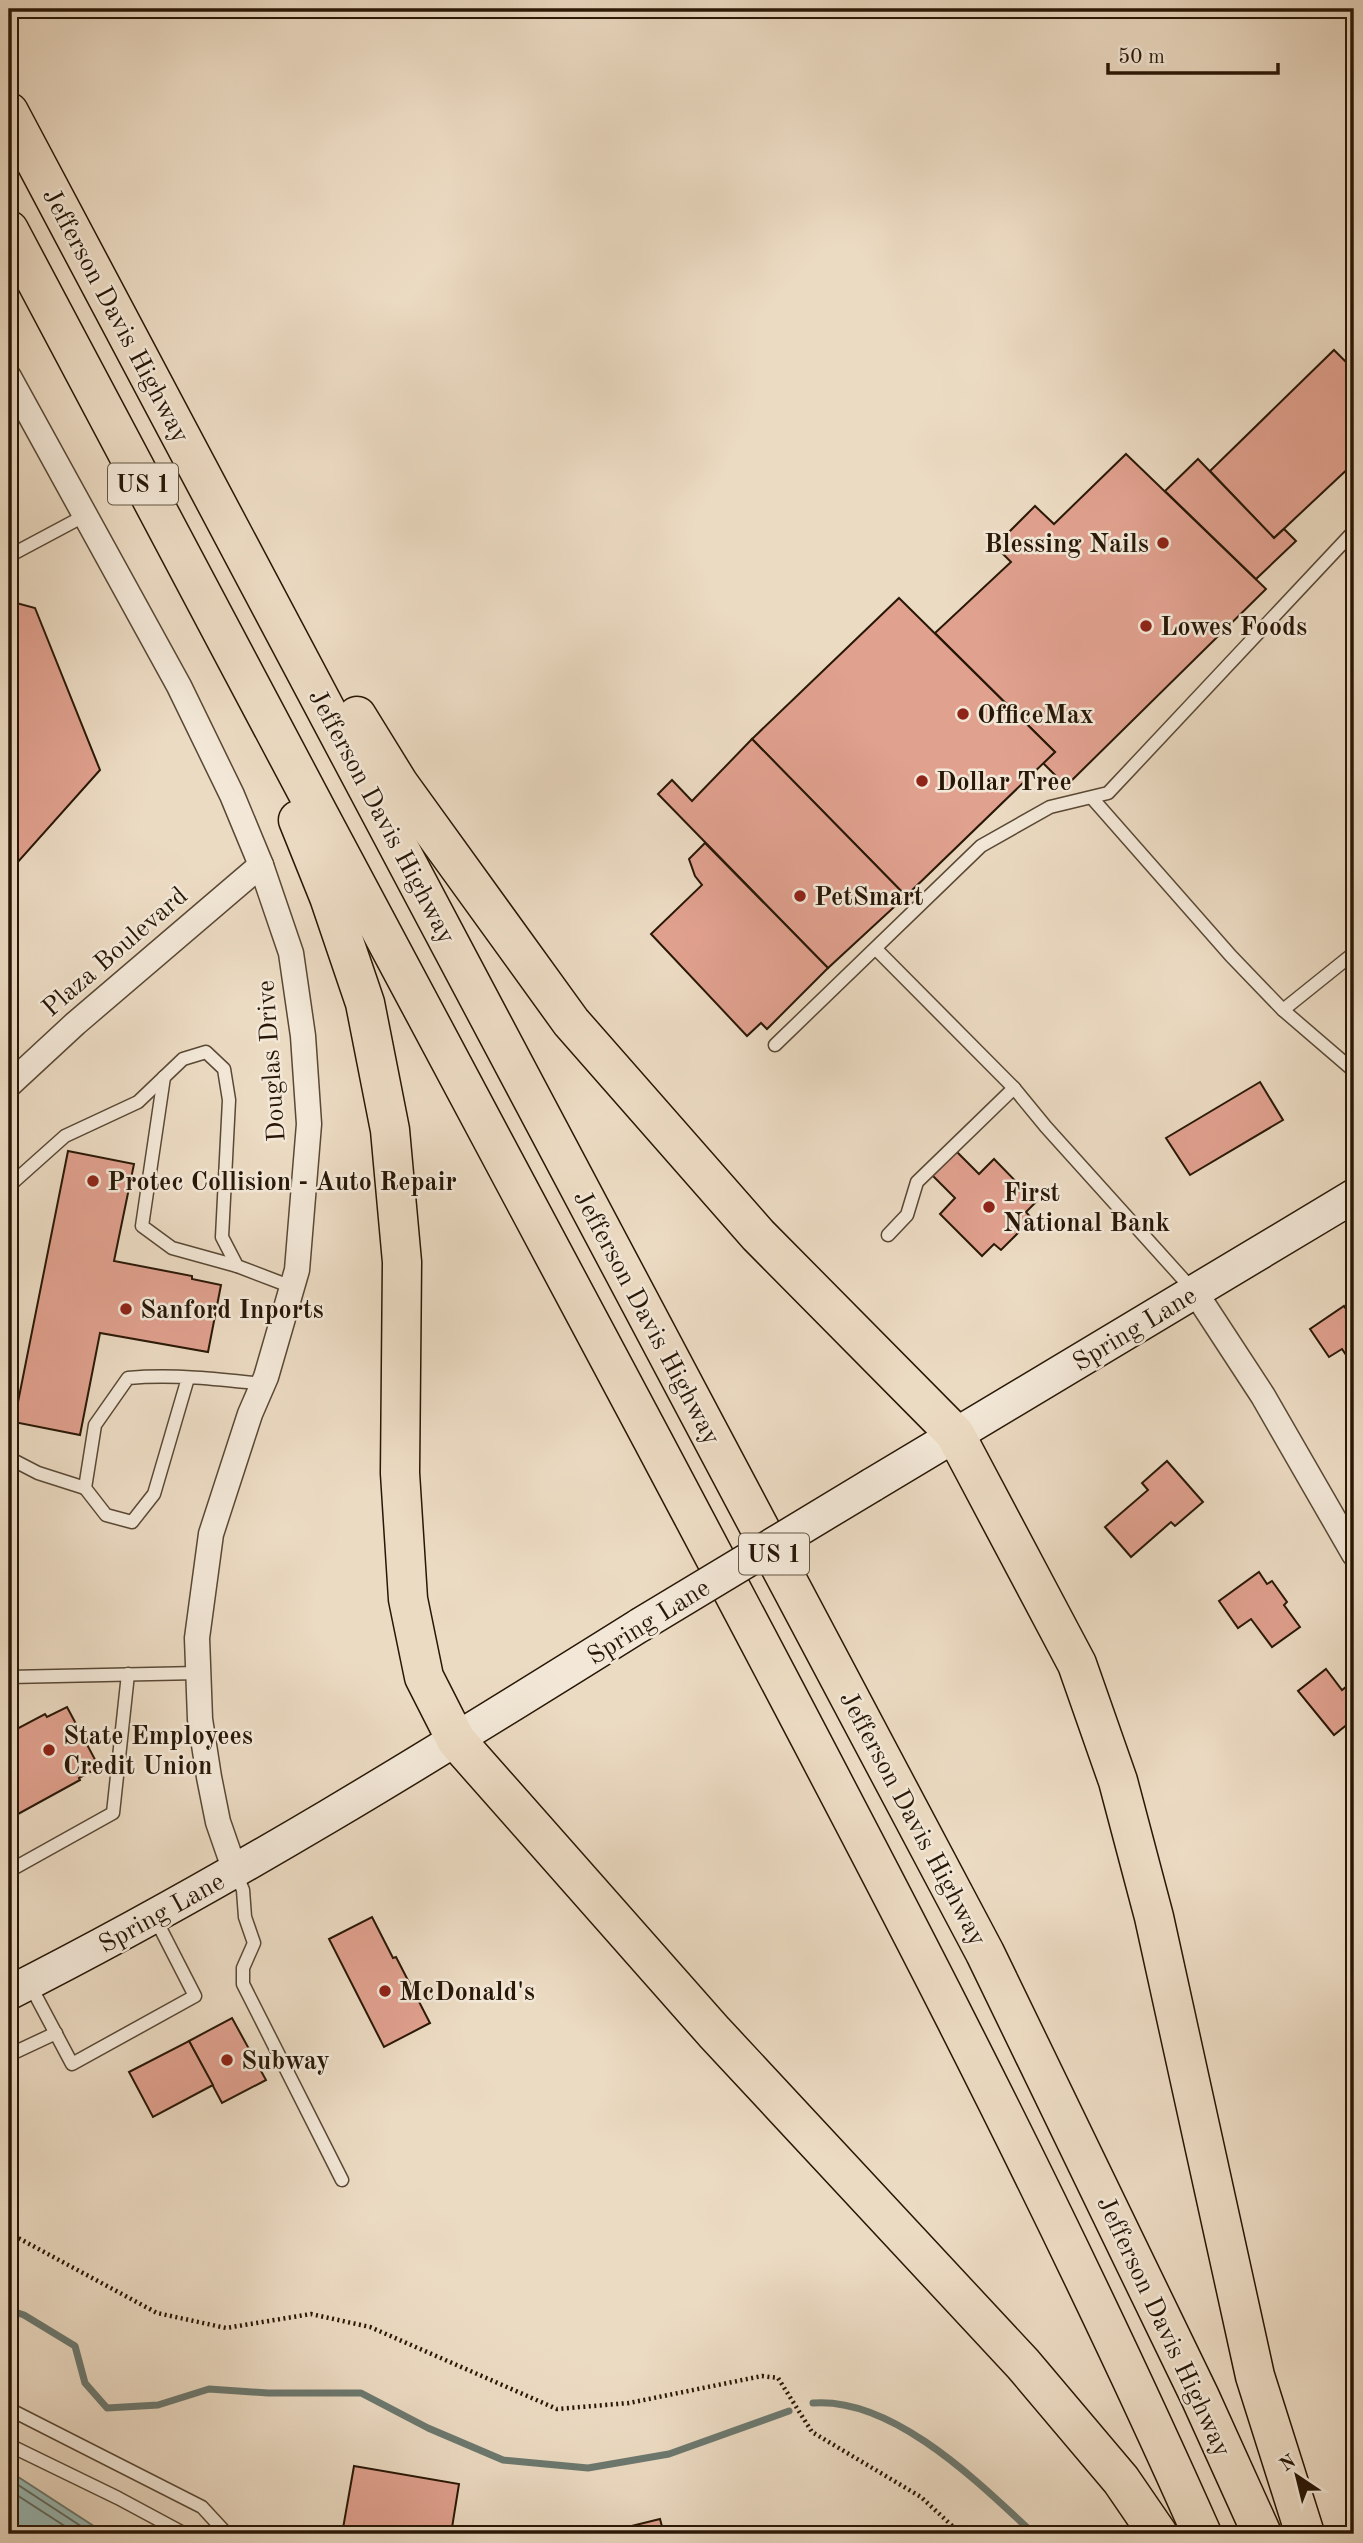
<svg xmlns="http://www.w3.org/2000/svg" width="1363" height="2543" viewBox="0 0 1363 2543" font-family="'Old Standard TT',serif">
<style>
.water{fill:#99bbb7;stroke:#6c7970;stroke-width:2}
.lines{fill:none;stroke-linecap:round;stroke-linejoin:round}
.shore{stroke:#60695e;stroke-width:2}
.stream{stroke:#6c7970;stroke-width:7}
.building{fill:#e1a18f;stroke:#281706;stroke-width:2}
.lane-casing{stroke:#594835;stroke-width:15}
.street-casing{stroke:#594835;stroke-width:27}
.secondary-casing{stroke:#281706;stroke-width:36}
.highway-casing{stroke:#281706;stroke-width:41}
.path{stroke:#281706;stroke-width:4.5;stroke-dasharray:2 3.5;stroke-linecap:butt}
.lane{stroke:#f3e8d8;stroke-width:12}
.street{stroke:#f3e8d8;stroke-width:24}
.secondary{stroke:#f3e8d8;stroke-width:33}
.highway{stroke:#ecdbc3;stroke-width:38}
.secondary-bridge-casing{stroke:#281706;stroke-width:36;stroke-linecap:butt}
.secondary-bridge{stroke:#f3e8d8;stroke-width:33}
.poi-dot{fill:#8f2418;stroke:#f3e8d8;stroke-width:2.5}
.labels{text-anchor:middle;stroke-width:5;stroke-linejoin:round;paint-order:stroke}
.shield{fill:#f3e8d8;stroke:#655645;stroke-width:2}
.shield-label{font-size:24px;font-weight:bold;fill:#281706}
.street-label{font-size:26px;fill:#281706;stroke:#f3e8d8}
.poi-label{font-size:26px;font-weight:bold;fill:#281706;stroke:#f3e8d8;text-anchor:start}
</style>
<rect width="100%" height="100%" fill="#ecdbc3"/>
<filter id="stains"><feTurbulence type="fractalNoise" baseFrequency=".00286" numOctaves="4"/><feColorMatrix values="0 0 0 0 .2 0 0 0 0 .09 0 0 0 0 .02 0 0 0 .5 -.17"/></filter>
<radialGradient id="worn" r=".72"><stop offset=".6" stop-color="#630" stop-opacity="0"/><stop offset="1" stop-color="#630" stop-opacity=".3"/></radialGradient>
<polygon class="water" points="9,2471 106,2534 9,2534"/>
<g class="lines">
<g class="shore">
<polyline points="9,2479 93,2534"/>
<polyline points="9,2490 77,2534"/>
</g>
<g class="stream">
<polyline points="9,2310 24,2315 75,2346 85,2383 107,2408 158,2405 209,2389 268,2393 361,2393 428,2428 503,2460 588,2468 669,2454 789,2411"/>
<path d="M813 2403C893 2397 978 2482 1033 2533L1058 2534"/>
</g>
</g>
<g class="building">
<polygon points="1334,350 1354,370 1354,463 1274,538 1210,471"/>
<polygon points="1126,454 1266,589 1066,786 1043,763 1055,752 935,633 1011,562 995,546 1035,506 1054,524"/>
<polygon points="1198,459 1274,538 1284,529 1296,541 1256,579 1165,491"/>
<polygon points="899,598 1055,752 906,896 752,739"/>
<polygon points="9,601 35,608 100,770 9,872"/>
<polygon points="752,739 906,896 828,968 658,794 672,780 692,801"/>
<polygon points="705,843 828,968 767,1029 761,1023 747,1036 651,934 702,885 695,876 689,859"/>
<polygon points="1260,1082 1283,1120 1190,1175 1166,1138"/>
<polygon points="954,1149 979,1174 994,1159 1036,1202 1026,1212 1032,1219 1001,1250 994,1244 982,1256 940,1214 955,1198 930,1173"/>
<polygon points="68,1151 134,1164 114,1261 192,1276 192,1279 221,1285 208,1352 100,1333 80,1435 14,1422"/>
<polygon points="1344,1306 1354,1321 1354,1367 1342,1349 1329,1357 1310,1329"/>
<polygon points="1167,1461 1203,1502 1175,1526 1171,1522 1131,1557 1105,1527 1148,1490 1142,1483"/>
<polygon points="1259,1572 1267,1584 1272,1581 1287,1602 1284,1605 1300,1627 1272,1647 1251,1619 1238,1628 1219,1601"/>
<polygon points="1326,1669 1342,1690 1351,1683 1354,1688 1354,1719 1334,1735 1298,1691"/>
<polygon points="67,1707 99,1767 79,1778 80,1780 9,1819 9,1733 45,1714 47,1717"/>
<polygon points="372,1917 393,1958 396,1957 430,2023 384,2047 329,1939"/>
<polygon points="232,2018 266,2080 222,2103 189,2041"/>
<polygon points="189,2041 213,2085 153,2117 129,2072"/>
<polygon points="354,2466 459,2484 451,2534 342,2534"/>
<polygon points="660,2519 664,2534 599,2534"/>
</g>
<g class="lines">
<defs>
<g id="lane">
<polyline points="9,556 84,516"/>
<polyline points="1092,798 1231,956 1283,1010 1354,1071"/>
<polyline points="876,949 1014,1088 1046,1127 1192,1289"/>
<polyline points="1283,1010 1354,953"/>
<polyline points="775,1045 981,846 1050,807 1108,793 1354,531"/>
<polyline points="164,1077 142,1226 172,1248 237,1266"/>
<polyline points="9,1186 65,1136 138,1102 183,1059 206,1052 224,1069 229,1100 222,1237 237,1266 292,1287"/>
<polyline points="888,1235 907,1215 917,1182 1014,1088"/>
<path d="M188 1378 154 1494 132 1522 106 1515 85 1488 95 1425 128 1378C173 1374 218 1379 263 1384"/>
<polyline points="9,1458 38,1473 85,1488"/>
<polyline points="9,1677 198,1673"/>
<polyline points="9,1871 113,1813 128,1674"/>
<polyline points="235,1871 243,1890 245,1917 254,1943 243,1968 243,1984 342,2180"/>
<polyline points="29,1983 72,2064 195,1996 155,1918"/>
<polyline points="9,2055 56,2033"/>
<polyline points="9,2409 202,2507 227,2534"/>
<polyline points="9,2445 118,2498 185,2534"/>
</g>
<g id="street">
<polyline points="9,377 179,686 232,795 261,865 291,953 303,1036 309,1124 297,1270 266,1377 250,1414 211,1534 197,1638 200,1719 209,1777 218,1822 235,1871"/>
<polyline points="9,1085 76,1023 261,865"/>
<polyline points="1195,1292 1263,1396 1354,1554"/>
</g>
<g id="secondary">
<polyline points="872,1485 1354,1196"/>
<path d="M9 1993C226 1883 434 1754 640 1625"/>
</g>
<g id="highway">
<polyline points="9,112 985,1953 1200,2397 1262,2534"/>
<path d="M9 230C222 634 437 1036 652 1439 843 1800 1036 2160 1202 2534"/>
<polyline points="357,716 399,784 571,1022 758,1235 955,1434 1077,1664 1118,1781 1154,1917 1255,2376 1305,2534"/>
<polyline points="298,820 329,897 365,1003 390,1130 402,1262 400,1473 408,1599 424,1677 456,1740 714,2032 1023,2364 1121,2480 1158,2534"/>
</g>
</defs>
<use href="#lane" class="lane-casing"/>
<use href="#street" class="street-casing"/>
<use href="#secondary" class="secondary-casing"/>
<use href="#highway" class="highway-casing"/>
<polyline class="path" points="9,2233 157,2313 226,2328 311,2314 370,2327 557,2409 629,2403 762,2376 778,2378 812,2432 921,2497 961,2534"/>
<use href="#lane" class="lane"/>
<use href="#street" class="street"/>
<use href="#secondary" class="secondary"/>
<use href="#highway" class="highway"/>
<defs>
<polyline id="secondary-bridge" points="640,1625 872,1485"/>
</defs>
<use href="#secondary-bridge" class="secondary-bridge-casing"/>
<use href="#secondary-bridge" class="secondary-bridge"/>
</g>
<g class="poi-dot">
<circle cx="1163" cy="543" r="7"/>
<circle cx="1146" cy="626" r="7"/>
<circle cx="963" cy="714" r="7"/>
<circle cx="922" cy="781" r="7"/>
<circle cx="800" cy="896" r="7"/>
<circle cx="93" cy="1181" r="7"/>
<circle cx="989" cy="1207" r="7"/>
<circle cx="126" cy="1309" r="7"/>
<circle cx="49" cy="1750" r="7"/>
<circle cx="385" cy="1991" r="7"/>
<circle cx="227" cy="2060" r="7"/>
</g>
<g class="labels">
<g class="shield">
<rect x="108" y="463.5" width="70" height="41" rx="5"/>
<rect x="739" y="1533.5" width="70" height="41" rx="5"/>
</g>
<g class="shield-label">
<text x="143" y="492">US 1</text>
<text x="774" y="1562">US 1</text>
</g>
<g class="street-label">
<text transform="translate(117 315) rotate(62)" y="9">Jefferson Davis Highway</text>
<text transform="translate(383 816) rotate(62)" y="9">Jefferson Davis Highway</text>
<text transform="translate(114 951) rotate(-41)" y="9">Plaza Boulevard</text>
<text transform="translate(270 1061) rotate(-94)" y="9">Douglas Drive</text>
<text transform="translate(648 1317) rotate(62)" y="9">Jefferson Davis Highway</text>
<text transform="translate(1134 1328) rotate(-31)" y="9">Spring Lane</text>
<text transform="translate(648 1621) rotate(-32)" y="9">Spring Lane</text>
<text transform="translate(914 1818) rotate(62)" y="9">Jefferson Davis Highway</text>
<text transform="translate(161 1912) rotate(-29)" y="9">Spring Lane</text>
<text transform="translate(1165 2326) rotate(65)" y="9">Jefferson Davis Highway</text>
</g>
<g class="poi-label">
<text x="1149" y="552" text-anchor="end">Blessing Nails</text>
<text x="1160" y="635">Lowes Foods</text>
<text x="977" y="723">OfficeMax</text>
<text x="936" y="790">Dollar Tree</text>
<text x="814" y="905">PetSmart</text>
<text x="107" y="1190">Protec Collision - Auto Repair</text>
<text x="1003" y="1201">First<tspan x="1003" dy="30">National Bank</tspan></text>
<text x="140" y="1318">Sanford Inports</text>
<text x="63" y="1744">State Employees<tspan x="63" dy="30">Credit Union</tspan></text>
<text x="399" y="2000">McDonald's</text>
<text x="241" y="2069">Subway</text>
</g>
</g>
<rect width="1363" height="2543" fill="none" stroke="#ecdbc3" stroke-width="35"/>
<rect x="10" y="10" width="1342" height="2522" fill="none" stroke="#281706" stroke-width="3.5"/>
<rect x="18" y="18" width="1328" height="2508" fill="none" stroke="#281706" stroke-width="2"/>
<g transform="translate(1297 2476) rotate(325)" stroke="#f3e8d8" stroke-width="5" paint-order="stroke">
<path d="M0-5L12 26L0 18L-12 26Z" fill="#281706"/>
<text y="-10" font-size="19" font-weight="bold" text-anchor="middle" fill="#281706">N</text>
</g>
<path d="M1108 63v10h170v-10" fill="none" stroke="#281706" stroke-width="3.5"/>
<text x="1118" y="63" font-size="21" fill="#281706" stroke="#f3e8d8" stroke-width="5" paint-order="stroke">50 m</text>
<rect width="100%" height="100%" filter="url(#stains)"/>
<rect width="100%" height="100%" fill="url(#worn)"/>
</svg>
